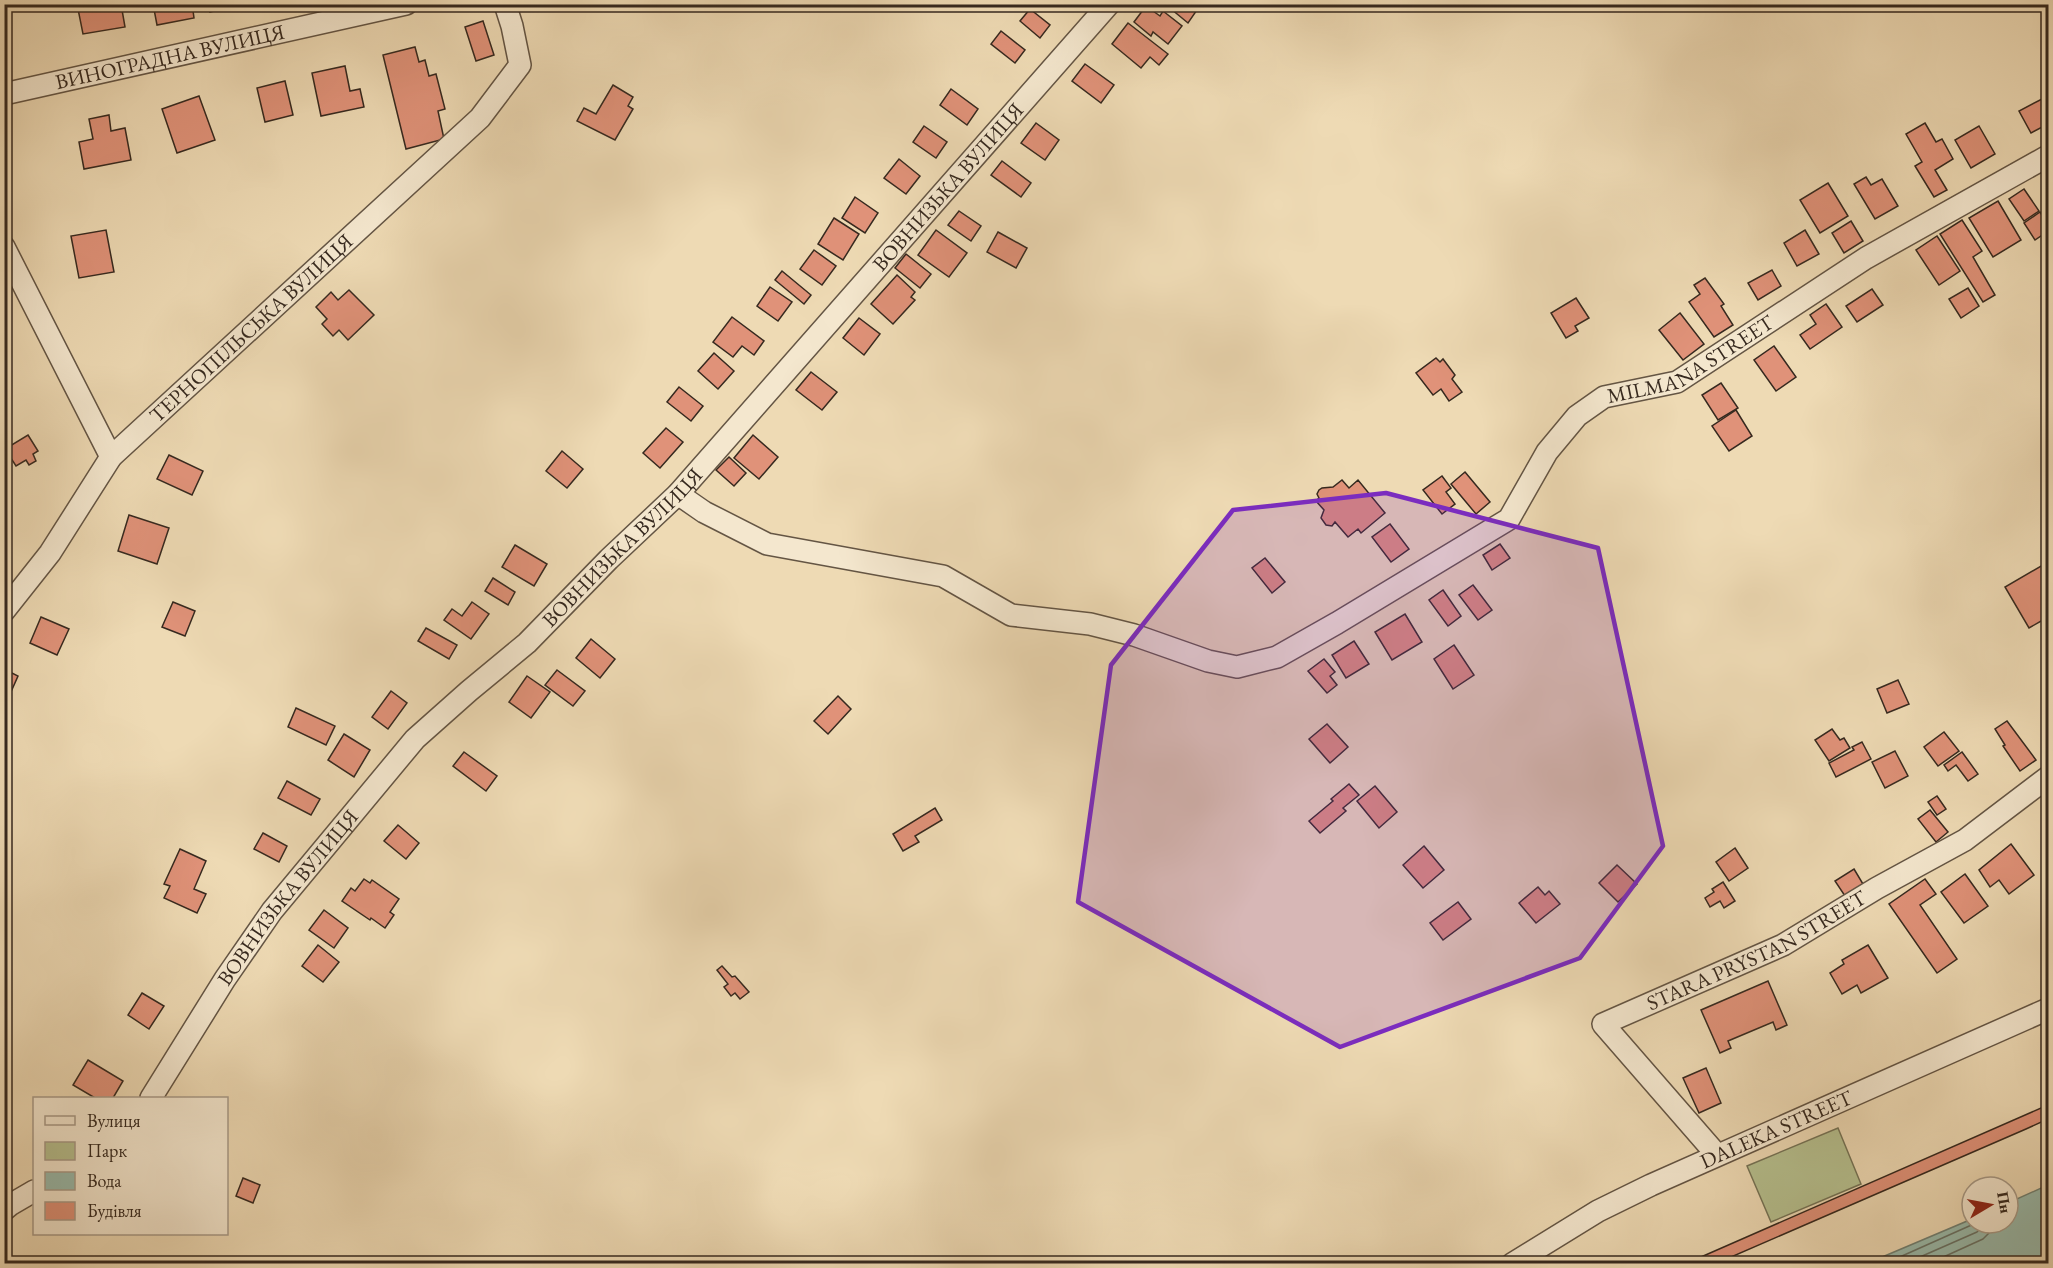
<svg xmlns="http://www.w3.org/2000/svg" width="2053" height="1268" viewBox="0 0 2053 1268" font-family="'EB Garamond',serif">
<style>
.green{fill:#b6c08f;stroke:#767457;stroke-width:1.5}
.water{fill:#99bbac;stroke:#718174;stroke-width:1.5}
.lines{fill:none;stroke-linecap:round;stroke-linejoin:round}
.shore{stroke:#687266;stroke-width:1.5}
.building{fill:#e09279;stroke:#36291f;stroke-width:1.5}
.minor-casing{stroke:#645544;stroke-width:24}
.minor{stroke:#f4e7ce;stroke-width:21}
.marked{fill:#7b2cbf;fill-opacity:0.2;stroke:#7b2cbf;stroke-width:4.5;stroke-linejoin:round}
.labels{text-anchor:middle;stroke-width:4.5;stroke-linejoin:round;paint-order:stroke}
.street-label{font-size:21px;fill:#36291f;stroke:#f4e7ce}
</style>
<rect width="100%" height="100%" fill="#eedab4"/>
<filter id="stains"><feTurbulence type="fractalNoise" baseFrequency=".00333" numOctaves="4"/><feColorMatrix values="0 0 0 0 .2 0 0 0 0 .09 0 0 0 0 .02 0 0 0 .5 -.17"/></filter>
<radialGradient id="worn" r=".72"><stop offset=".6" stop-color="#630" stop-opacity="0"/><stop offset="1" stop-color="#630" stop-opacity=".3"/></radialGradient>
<polygon class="green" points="1838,1128 1861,1184 1771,1222 1747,1166"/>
<polygon class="water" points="2048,1185 2048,1263 1868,1263 1972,1219 1972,1223 2008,1223 2008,1203"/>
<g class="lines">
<g class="shore">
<polyline points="1884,1264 1976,1223"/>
<polyline points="1904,1264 1977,1232 1985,1223"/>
<polyline points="1928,1264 1983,1239 1990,1232 1994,1223"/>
</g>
</g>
<g class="building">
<polygon points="77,4 121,4 125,27 83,34"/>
<polygon points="153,4 192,4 194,18 157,25"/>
<polygon points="209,4 241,4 210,12"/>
<polygon points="1064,4 1077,4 1071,11"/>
<polygon points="1165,4 1197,4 1199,7 1188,23"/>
<polygon points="1146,6 1160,16 1163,11 1182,26 1168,44 1153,32 1151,36 1134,22"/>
<polygon points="1030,9 1050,25 1040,38 1020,21"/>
<polygon points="483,21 494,55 476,61 465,27"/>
<polygon points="1128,23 1168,54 1159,65 1150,57 1141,68 1112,44"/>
<polygon points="1001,31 1025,50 1015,63 991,44"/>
<polygon points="415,47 419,62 425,60 429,76 436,74 445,109 438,111 444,139 406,149 383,55"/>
<polygon points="1085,64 1114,85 1101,103 1072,81"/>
<polygon points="345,66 350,91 360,89 364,107 321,116 312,73"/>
<polygon points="285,81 293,115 265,122 257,88"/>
<polygon points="613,85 633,97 628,106 633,109 615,140 577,121 584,108 596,114"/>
<polygon points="951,89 978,109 967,125 940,105"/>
<polygon points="199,96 215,140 177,153 162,109"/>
<polygon points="2042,99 2048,111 2048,124 2031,133 2019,111"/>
<polygon points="109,115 111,131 125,128 131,160 84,169 79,142 93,139 89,119"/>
<polygon points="1036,123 1059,140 1045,160 1021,143"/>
<polygon points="1925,123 1936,142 1942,139 1953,159 1935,170 1947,190 1934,197 1915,166 1922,162 1906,134"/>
<polygon points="924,126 947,142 936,158 913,142"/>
<polygon points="1979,126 1995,154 1971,168 1955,140"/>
<polygon points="899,159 920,176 906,194 884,178"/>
<polygon points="1002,161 1031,183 1021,197 991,175"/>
<polygon points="1866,177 1871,185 1882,179 1898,206 1875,219 1854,184"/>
<polygon points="2048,179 2048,191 2043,182"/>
<polygon points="1828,183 1848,216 1820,233 1800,200"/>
<polygon points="2024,189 2039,211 2024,221 2009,199"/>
<polygon points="855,197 878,213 865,233 842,218"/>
<polygon points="1998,201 2021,240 1993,257 1969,218"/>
<polygon points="959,211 981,226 971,241 948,225"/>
<polygon points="2040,212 2048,225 2048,231 2035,240 2024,223"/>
<polygon points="834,218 859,234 843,260 818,244"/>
<polygon points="1962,220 1982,251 1973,257 1995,295 1983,302 1940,234"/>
<polygon points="1851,221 1863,241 1844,253 1832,233"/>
<polygon points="106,230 114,272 79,278 71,236"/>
<polygon points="936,230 967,253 949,277 918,255"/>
<polygon points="1805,230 1819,254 1797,266 1784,243"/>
<polygon points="998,232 1027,248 1016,268 987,252"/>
<polygon points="1937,236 1960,271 1939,285 1916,250"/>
<polygon points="814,250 836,266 822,285 800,269"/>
<polygon points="906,254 931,274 920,288 895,268"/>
<polygon points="1772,270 1781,286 1758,300 1748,283"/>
<polygon points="782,271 811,295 804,304 775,280"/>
<polygon points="897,275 915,292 911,297 915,300 893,324 871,304"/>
<polygon points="1705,278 1724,304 1721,306 1733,325 1714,337 1689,302 1700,294 1694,285"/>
<polygon points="770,287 792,302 778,321 757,306"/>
<polygon points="1968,288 1979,306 1961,318 1949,299"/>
<polygon points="1872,289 1883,305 1857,322 1846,306"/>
<polygon points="349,290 374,315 348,340 339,330 333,336 322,324 327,319 316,307 331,292 338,300"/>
<polygon points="1576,298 1589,318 1575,326 1578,331 1566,338 1551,313"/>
<polygon points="1826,304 1842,327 1810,349 1800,335 1816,324 1810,315"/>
<polygon points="1680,313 1704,344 1683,360 1659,330"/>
<polygon points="732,317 764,341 754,355 742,346 733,357 713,342"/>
<polygon points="859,318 880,334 864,355 843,338"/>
<polygon points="1774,346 1796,377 1776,391 1754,360"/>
<polygon points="714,353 734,371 718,389 698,371"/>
<polygon points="1436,358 1440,362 1443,359 1455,375 1452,379 1462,392 1449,401 1441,389 1433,395 1416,373"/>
<polygon points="811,372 837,392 822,410 796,390"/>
<polygon points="1721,383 1738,408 1718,420 1702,395"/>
<polygon points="679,387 703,406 691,421 667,402"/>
<polygon points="1736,410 1752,436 1729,451 1712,426"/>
<polygon points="666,428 683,442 660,468 643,453"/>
<polygon points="28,435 38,451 33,454 36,461 29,465 26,460 16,466 5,449"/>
<polygon points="753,435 778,457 759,479 734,458"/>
<polygon points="562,451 583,469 567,488 546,471"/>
<polygon points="169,455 203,471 192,495 157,479"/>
<polygon points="729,457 746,473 734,486 716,470"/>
<polygon points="1465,472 1490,502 1476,514 1451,484"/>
<polygon points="1442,476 1451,488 1446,492 1455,504 1442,514 1423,490"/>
<polygon points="1342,480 1349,488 1358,480 1385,513 1361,533 1358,529 1348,537 1335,522 1332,526 1326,525 1321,518 1324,510 1316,501 1319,498 1317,494 1319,490 1322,488 1333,487"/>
<polygon points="129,515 169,528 157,564 118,551"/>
<polygon points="1390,524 1409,549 1391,562 1372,537"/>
<polygon points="1500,544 1510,558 1492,570 1483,555"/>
<polygon points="515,545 547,564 534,586 502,567"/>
<polygon points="1265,558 1285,582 1272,593 1252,568"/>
<polygon points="2048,562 2048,634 2041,621 2029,628 2005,587"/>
<polygon points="493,578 515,592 508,605 485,591"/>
<polygon points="1473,585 1492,610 1478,620 1459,595"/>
<polygon points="1443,590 1461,616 1448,626 1429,600"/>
<polygon points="173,602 195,611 185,636 162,627"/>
<polygon points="472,602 489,614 471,639 444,620 452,609 462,616"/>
<polygon points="1405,614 1422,642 1392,660 1375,632"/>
<polygon points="41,617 69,629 57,655 30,643"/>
<polygon points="426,628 457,645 449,659 418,641"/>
<polygon points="591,639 615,659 600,678 576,658"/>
<polygon points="1354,641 1369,664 1346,678 1332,655"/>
<polygon points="1454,645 1474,675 1453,689 1434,659"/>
<polygon points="1324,659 1335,672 1330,676 1337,685 1327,693 1308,671"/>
<polygon points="4,669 18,676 6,703 4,703"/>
<polygon points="557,670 585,691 573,706 545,685"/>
<polygon points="527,676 550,692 531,718 509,702"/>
<polygon points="1898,680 1909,704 1887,713 1877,689"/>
<polygon points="391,691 407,703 388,729 372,717"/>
<polygon points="838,696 851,709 828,734 814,721"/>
<polygon points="296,708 335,726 326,745 288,727"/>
<polygon points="2007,721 2036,760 2020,771 2003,746 2005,745 1995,729"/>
<polygon points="1327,724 1348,747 1330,763 1309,739"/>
<polygon points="1832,729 1840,740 1844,738 1850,748 1829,761 1815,740"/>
<polygon points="1944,732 1959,751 1938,766 1924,747"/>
<polygon points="344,734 370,750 354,777 328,760"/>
<polygon points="1862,742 1871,759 1836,777 1829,763 1854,750 1852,747"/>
<polygon points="1895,751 1908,776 1885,788 1872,762"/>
<polygon points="464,752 497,776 486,791 453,766"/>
<polygon points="1962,752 1978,774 1968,781 1956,765 1948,771 1944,765"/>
<polygon points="287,781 320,799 311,815 278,798"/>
<polygon points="1349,784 1359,795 1343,808 1346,811 1320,833 1309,821 1333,801 1331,799"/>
<polygon points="1375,786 1397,812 1379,828 1357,801"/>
<polygon points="1937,796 1946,809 1937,815 1928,802"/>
<polygon points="935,808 942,820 915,836 919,842 903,851 893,834"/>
<polygon points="1930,810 1948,832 1936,842 1918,819"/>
<polygon points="398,825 419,843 406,859 384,841"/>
<polygon points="263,833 287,846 279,862 254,849"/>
<polygon points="2011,844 2034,875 2009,894 1999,880 1990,887 1979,870"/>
<polygon points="1424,846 1444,870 1423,888 1403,865"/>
<polygon points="1735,848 1748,868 1729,881 1716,862"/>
<polygon points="180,849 206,861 194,889 206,894 197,913 164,898 170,886 164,884"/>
<polygon points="1617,865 1637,884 1618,902 1599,883"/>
<polygon points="1854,869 1863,884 1845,896 1835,881"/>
<polygon points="1965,874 1988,906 1964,923 1941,892"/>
<polygon points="364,879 370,883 372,880 399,899 390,912 394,915 385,928 371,918 370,920 342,901 351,888 355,891"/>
<polygon points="1925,879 1936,894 1920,905 1957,959 1937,973 1889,904"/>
<polygon points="1723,882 1735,901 1724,908 1720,901 1710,907 1705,898 1714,892 1712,889"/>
<polygon points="1538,887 1545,895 1549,891 1560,904 1536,923 1519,903"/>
<polygon points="1458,902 1471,919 1443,940 1430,923"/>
<polygon points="324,910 348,928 334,948 309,930"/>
<polygon points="318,945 339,962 323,982 302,966"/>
<polygon points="1868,945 1888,978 1861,993 1857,985 1842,994 1830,973 1844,964 1842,960"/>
<polygon points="722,966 732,977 735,976 749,992 740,999 735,993 731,996 724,987 728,984 717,970"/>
<polygon points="1768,981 1787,1025 1776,1030 1773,1022 1728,1041 1731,1048 1720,1053 1701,1010"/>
<polygon points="142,993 164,1006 149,1029 128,1015"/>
<polygon points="88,1060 123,1081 113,1098 95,1098 73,1085"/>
<polygon points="1706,1068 1721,1103 1699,1113 1683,1078"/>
<polygon points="2048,1105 2048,1119 2026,1129 1715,1264 1685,1264"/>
<polygon points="243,1178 260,1185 253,1203 236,1196"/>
</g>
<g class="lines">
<defs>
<g id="minor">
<path id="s1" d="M4 94 406 4"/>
<polyline points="4,247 111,457"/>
<path id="s2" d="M678 494 704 512 767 544 943 576 1011 615 1090 624 1134 635 1208 661 1237 667 1277 657 1337 623 1509 519 1547 452 1577 416 1604 397 1677 382 1866 258 2048 156"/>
<path id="s3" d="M4 611 50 553 111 457 480 118 520 65 512 26 505 4"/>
<path id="s4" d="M151 1098 225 979 272 911 415 739 469 691 527 643 609 559 678 494 1109 4"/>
<path id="s5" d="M1717 1155 1603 1024 1783 945 1877 888 1965 840 2048 777"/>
<polyline points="4,1210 10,1205 34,1191"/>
<path id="s6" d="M1512 1264 1598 1211 1651 1185 2048 1009"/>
</g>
</defs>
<use href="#minor" class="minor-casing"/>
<use href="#minor" class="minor"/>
</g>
<path class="marked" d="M1386 493 1598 548 1663 846 1580 958 1340 1047 1078 902 1111 665 1233 510Z"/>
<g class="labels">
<g class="street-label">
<text dy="7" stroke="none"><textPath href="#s1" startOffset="170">ВИНОГРАДНА ВУЛИЦЯ</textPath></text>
<text dy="7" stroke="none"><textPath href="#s4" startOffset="1215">ВОВНИЗЬКА ВУЛИЦЯ</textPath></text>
<text dy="7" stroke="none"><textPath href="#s3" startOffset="378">ТЕРНОПІЛЬСЬКА ВУЛИЦЯ</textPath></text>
<text dy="7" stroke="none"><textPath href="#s2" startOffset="1156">MILMANA STREET</textPath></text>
<text dy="7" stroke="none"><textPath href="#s4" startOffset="729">ВОВНИЗЬКА ВУЛИЦЯ</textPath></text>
<text dy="7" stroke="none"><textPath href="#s4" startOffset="243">ВОВНИЗЬКА ВУЛИЦЯ</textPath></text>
<text dy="7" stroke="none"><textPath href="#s5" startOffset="344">STARA PRYSTAN STREET</textPath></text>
<text dy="7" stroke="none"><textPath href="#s6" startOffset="297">DALEKA STREET</textPath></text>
</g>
</g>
<rect width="2053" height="1268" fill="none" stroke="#eedab4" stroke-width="24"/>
<rect x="6" y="6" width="2041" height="1256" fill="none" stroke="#36291f" stroke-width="3"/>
<rect x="12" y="12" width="2029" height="1244" fill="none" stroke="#36291f" stroke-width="1.5"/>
<rect x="33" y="1097" width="195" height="138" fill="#f4e7ce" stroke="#a89b88" stroke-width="1.5"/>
<rect x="45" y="1116" width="30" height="9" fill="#f4e7ce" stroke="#a89b88" stroke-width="1.5"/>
<text x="87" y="1127" font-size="18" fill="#36291f">Вулиця</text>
<rect x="45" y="1142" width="30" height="18" fill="#b6c08f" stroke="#a89b88" stroke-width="1.5"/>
<text x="87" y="1157" font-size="18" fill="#36291f">Парк</text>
<rect x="45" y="1172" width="30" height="18" fill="#99bbac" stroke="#a89b88" stroke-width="1.5"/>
<text x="87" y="1187" font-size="18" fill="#36291f">Вода</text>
<rect x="45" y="1202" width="30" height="18" fill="#e09279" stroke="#a89b88" stroke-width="1.5"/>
<text x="87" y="1217" font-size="18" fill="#36291f">Будівля</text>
<g transform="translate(1990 1205) rotate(80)"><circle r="28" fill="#f4e7ce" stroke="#a89b88" stroke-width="1.5"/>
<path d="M0-4.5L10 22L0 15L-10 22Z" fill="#8f2418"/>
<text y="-9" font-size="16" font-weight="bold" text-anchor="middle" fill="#36291f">Пн</text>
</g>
<rect width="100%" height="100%" filter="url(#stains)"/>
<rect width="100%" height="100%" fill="url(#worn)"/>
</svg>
